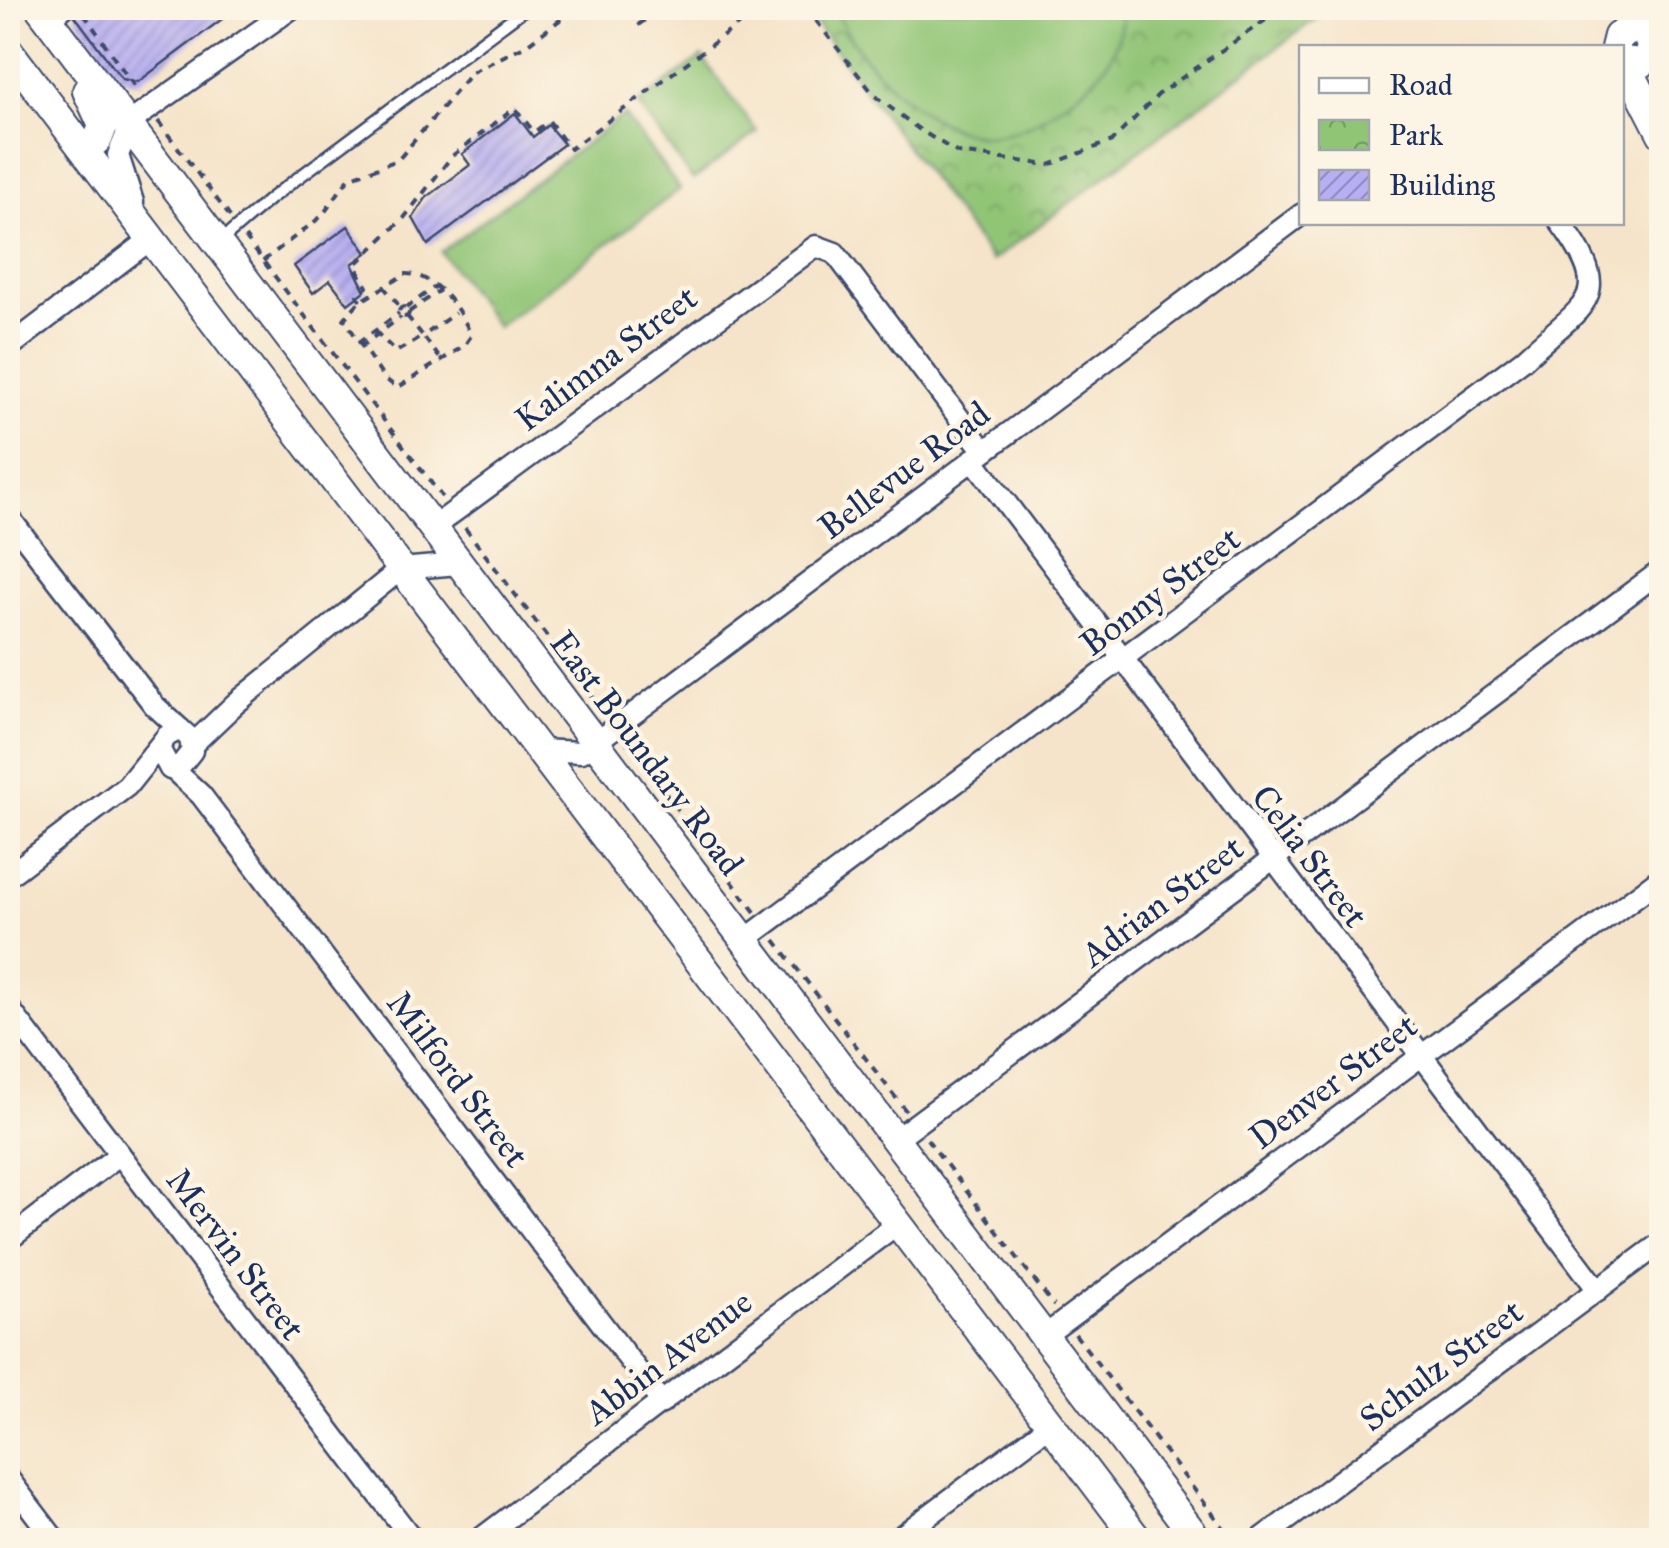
<svg xmlns="http://www.w3.org/2000/svg" width="1669" height="1548" viewBox="0 0 1669 1548" font-family="'IM FELL Great Primer',serif">
<style>
.park{fill:url(#park-crowns);stroke:#567a6a;stroke-width:2.5}
.pitch{fill:#91c576;stroke:#567a6a;stroke-width:2.5}
.building{fill:url(#building-hatch)}
.lines{fill:none;stroke-linecap:round;stroke-linejoin:round}
.lane-casing{stroke:#3c4a6e;stroke-width:15}
.street-casing{stroke:#3c4a6e;stroke-width:25}
.secondary-casing{stroke:#3c4a6e;stroke-width:32}
.path{stroke:#3c4a6e;stroke-width:4;stroke-dasharray:8 8;stroke-linecap:butt}
.lane{stroke:#fff;stroke-width:10}
.street{stroke:#fff;stroke-width:20}
.secondary{stroke:#fff;stroke-width:28}
.labels{text-anchor:middle;stroke-width:9;stroke-linejoin:round;paint-order:stroke}
.street-label{font-size:35px;fill:#1b2f5e;stroke:#fcf5e5}
</style>
<defs>
<pattern id="park-crowns" width="20" height="18" patternUnits="userSpaceOnUse" patternTransform="scale(2.5)"><rect width="20" height="18" fill="#91c576"/><path d="M2 6a3 3 0 1 1 6 0M12 15a3 3 0 1 1 6 0" fill="none" stroke="#76a064"/></pattern>
<pattern id="building-hatch" width="6" height="6" patternUnits="userSpaceOnUse" patternTransform="scale(2.5)"><rect width="6" height="6" fill="#b7aff1"/><path d="M-1 1l2-2M0 6l6-6M5 7l2-2" fill="none" stroke="#948fc6"/></pattern>
</defs>
<rect width="100%" height="100%" fill="#fcf5e5"/>
<filter id="ink" filterUnits="userSpaceOnUse"><feTurbulence type="fractalNoise" baseFrequency=".01" numOctaves="2"/><feDisplacementMap in="SourceGraphic" scale="20" xChannelSelector="R" yChannelSelector="G"/><feConvolveMatrix kernelMatrix="1 2 1 2 8 2 1 2 1" color-interpolation-filters="sRGB"/></filter>
<filter id="wash" filterUnits="userSpaceOnUse"><feTurbulence type="fractalNoise" baseFrequency=".0048" numOctaves="4" result="noise"/><feDisplacementMap in="SourceGraphic" scale="40" xChannelSelector="R" yChannelSelector="G"/><feGaussianBlur stdDeviation="2.25" result="paint"/><feColorMatrix in="noise" values="0 0 0 0 0 0 0 0 0 0 0 0 0 0 0 0 0 1.4 0 .05"/><feComposite in="paint" operator="in"/></filter>
<g filter="url(#wash)">
<rect width="100%" height="100%" fill="#f5e4c9"/>
<polygon class="park" points="804,8 1330,8 992,261"/>
<g class="pitch">
<path d="M836 8H1122C1122 48 1105 74 1073 97 1048 115 1029 130 998 135 938 144 852 60 836 8Z"/>
<polygon points="702,57 757,132 693,180 638,104"/>
<polygon points="624,115 680,189 497,327 441,252"/>
</g>
<g id="blocks">
<g class="building">
<polygon points="84,8 220,8 226,16 138,82 122,79 75,16"/>
<polygon points="515,113 533,137 548,125 564,144 428,245 413,218 426,198 470,165 462,154"/>
<polygon points="348,226 367,253 352,264 365,291 348,304 330,280 313,293 294,266"/>
</g>
</g>
</g>
<g filter="url(#ink)">
<use href="#blocks" fill-opacity="0" stroke="#3c4a6e" stroke-width="2.5"/>
<g class="lines">
<defs>
<g id="lane">
<polyline points="53,23 71,8"/>
<polyline points="222,240 271,198 526,8"/>
</g>
<g id="street">
<polyline points="133,202 118,155 129,128 140,115 292,8"/>
<polyline points="8,348 151,239"/>
<polyline points="973,459 1598,1290"/>
<polyline points="8,516 154,705 180,729"/>
<polyline points="432,528 816,246 835,253 984,451"/>
<polyline points="192,745 235,704 401,569 458,564"/>
<polyline points="537,750 582,752 593,744 1302,214"/>
<polyline points="173,769 201,795 662,1403"/>
<polyline points="8,876 127,786 167,736 180,729 190,738 192,751 180,766 170,769 160,750"/>
<path d="M742 942 1524 359C1584 302 1618 300 1560 222"/>
<polyline points="8,1007 413,1540"/>
<polyline points="893,1141 1662,570"/>
<polyline points="8,1240 120,1154"/>
<polyline points="1043,1337 1662,877"/>
<polyline points="8,1478 55,1540"/>
<polyline points="479,1540 897,1224"/>
<polyline points="896,1540 1051,1424"/>
<polyline points="1260,1540 1662,1242"/>
</g>
<g id="secondary">
<polyline points="40,8 1198,1540"/>
<polyline points="1615,48 1618,36 1633,28 1643,31 1651,41 1649,56 1642,63 1622,61"/>
<polyline points="8,50 1138,1540"/>
<polyline points="1626,64 1662,134"/>
<polyline points="85,150 98,139 103,126 87,91"/>
</g>
</defs>
<use href="#lane" class="lane-casing"/>
<use href="#street" class="street-casing"/>
<use href="#secondary" class="secondary-casing"/>
<g class="path">
<path d="M674 8C690 20 709 18 725 9"/>
<polyline points="806,8 875,96 920,130 958,153 1049,165 1112,141 1160,93 1283,8"/>
<polyline points="84,14 139,93"/>
<polyline points="638,25 662,8"/>
<polyline points="158,121 231,218"/>
<polyline points="245,237 442,497"/>
<polyline points="263,261 322,216 349,178 398,160 472,72 528,44 576,8"/>
<path d="M405 274C434 273 462 310 471 336L464 346 397 388 383 377 344 319 358 303Z"/>
<polyline points="383,286 401,308"/>
<polyline points="361,301 357,295 367,287 355,265 404,218 452,156 515,108 534,132 549,121 570,149 738,25 725,9"/>
<circle cx="404" cy="312" r="5"/>
<polyline points="406,308 435,287"/>
<polyline points="409,312 440,290"/>
<polyline points="407,316 423,336 455,313"/>
<polyline points="375,331 396,352 423,336 442,361"/>
<polyline points="358,343 399,313"/>
<polyline points="360,347 401,317"/>
<polyline points="465,528 604,712"/>
<polyline points="625,740 755,912"/>
<polyline points="775,940 906,1111"/>
<polyline points="927,1139 1054,1306"/>
<polyline points="1075,1334 1233,1540"/>
</g>
<use href="#lane" class="lane"/>
<use href="#street" class="street"/>
<use href="#secondary" class="secondary"/>
</g>
</g>
<g class="labels">
<g class="street-label">
<text transform="translate(606 358) rotate(-37)" y="12">Kalimna Street</text>
<text transform="translate(904 470) rotate(-37)" y="12">Bellevue Road</text>
<text transform="translate(1160 591) rotate(-37)" y="12">Bonny Street</text>
<text transform="translate(647 753) rotate(53)" y="12">East Boundary Road</text>
<text transform="translate(1310 856) rotate(53)" y="12">Celia Street</text>
<text transform="translate(1162 901) rotate(-37)" y="12">Adrian Street</text>
<text transform="translate(458 1079) rotate(53)" y="12">Milford Street</text>
<text transform="translate(1333 1081) rotate(-37)" y="12">Denver Street</text>
<text transform="translate(236 1254) rotate(53)" y="12">Mervin Street</text>
<text transform="translate(668 1357) rotate(-37)" y="12">Abbin Avenue</text>
<text transform="translate(1441 1365) rotate(-37)" y="12">Schulz Street</text>
</g>
</g>
<rect width="1669" height="1548" fill="none" stroke="#fcf5e5" stroke-width="40"/>
<rect x="1299" y="45" width="325" height="180" fill="#fcf5e5" stroke="#a2a6af" stroke-width="2.5"/>
<rect x="1319" y="78" width="50" height="15" fill="#ffffff" stroke="#a2a6af" stroke-width="2.5"/>
<text x="1389" y="95" font-size="30" fill="#1b2f5e">Road</text>
<rect x="1319" y="120" width="50" height="30" fill="url(#park-crowns)" stroke="#a2a6af" stroke-width="2.5"/>
<text x="1389" y="145" font-size="30" fill="#1b2f5e">Park</text>
<rect x="1319" y="170" width="50" height="30" fill="url(#building-hatch)" stroke="#a2a6af" stroke-width="2.5"/>
<text x="1389" y="195" font-size="30" fill="#1b2f5e">Building</text>
</svg>
